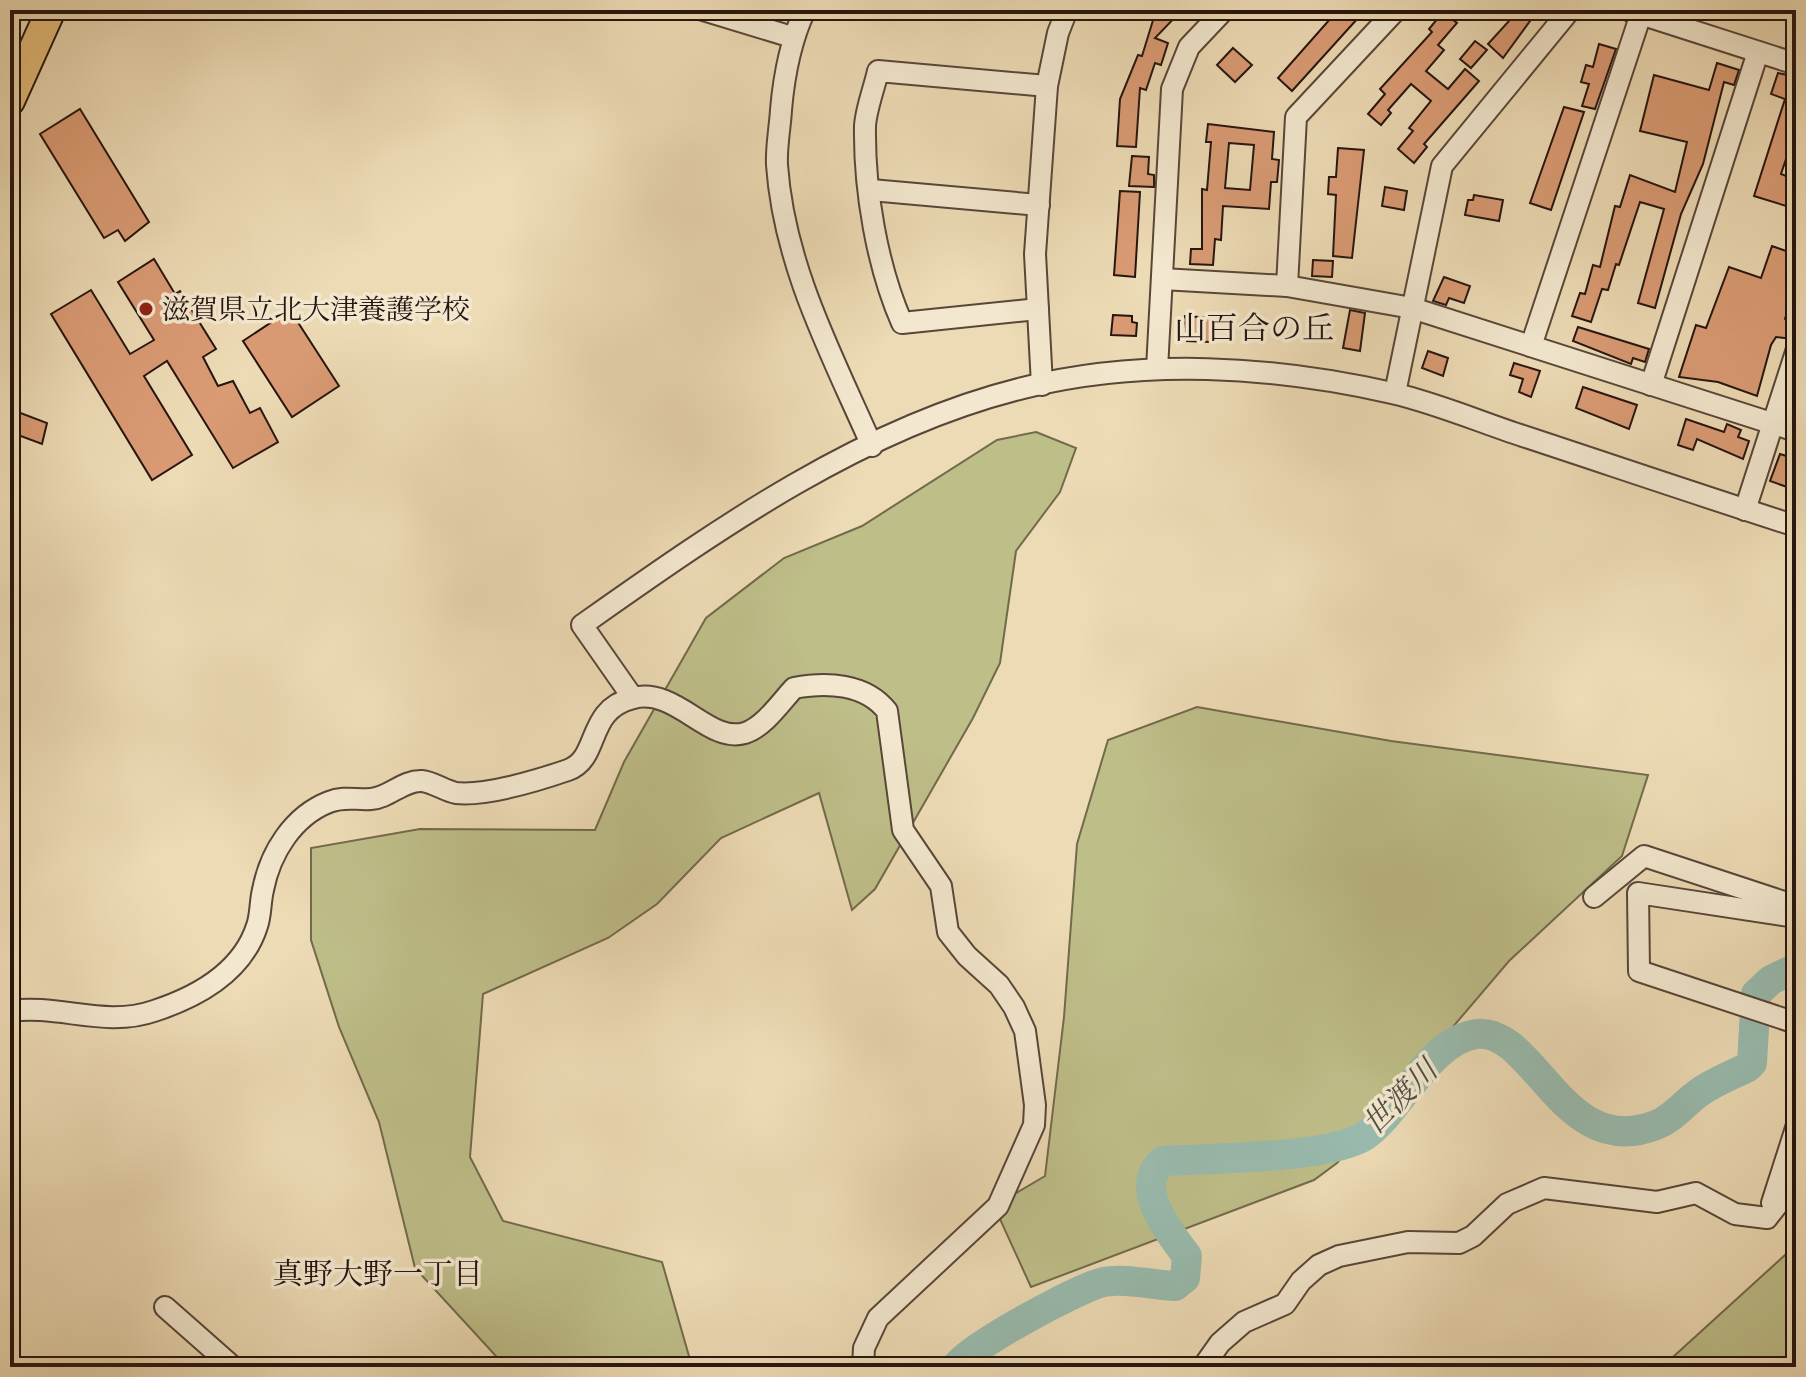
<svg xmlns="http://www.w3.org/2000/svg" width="1806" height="1377" viewBox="0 0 1806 1377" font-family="'IM FELL English','Noto Serif JP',serif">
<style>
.green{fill:#bebe89;stroke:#726a4c;stroke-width:2}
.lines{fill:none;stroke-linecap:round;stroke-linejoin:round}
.river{stroke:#99bbae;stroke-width:30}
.building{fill:#da9b74;stroke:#261510;stroke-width:2;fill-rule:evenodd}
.minor-casing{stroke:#584639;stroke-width:24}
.highway-casing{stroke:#261510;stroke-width:32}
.minor{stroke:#f3e8cf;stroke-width:20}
.highway{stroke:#e6be7a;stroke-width:28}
.poi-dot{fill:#8f2418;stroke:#f3e8cf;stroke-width:3}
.labels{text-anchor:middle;stroke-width:7;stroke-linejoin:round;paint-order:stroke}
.poi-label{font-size:28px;fill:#261510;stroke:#f3e8cf;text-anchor:start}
.water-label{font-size:30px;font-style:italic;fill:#4e4f47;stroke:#f3e8cf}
.neighbourhood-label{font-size:30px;fill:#261510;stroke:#f3e8cf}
.quarter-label{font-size:32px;fill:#261510;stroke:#f3e8cf}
</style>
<rect width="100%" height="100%" fill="#eddbb5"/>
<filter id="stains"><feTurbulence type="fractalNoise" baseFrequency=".0025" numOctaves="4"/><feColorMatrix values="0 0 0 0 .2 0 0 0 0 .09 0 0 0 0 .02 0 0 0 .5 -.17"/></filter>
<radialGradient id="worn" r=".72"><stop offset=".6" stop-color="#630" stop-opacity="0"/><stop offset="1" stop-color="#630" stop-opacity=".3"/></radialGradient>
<g class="green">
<polygon points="1036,432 1076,448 1060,492 1016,551 1000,663 973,718 875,889 852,910 819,793 721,838 657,904 608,938 483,994 470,1157 503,1221 662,1262 691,1363 685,1367 506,1367 415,1268 379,1122 339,1027 311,940 311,848 420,829 595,830 624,762 706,618 784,558 862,526 997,440"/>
<polygon points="1197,707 1391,741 1648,775 1622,856 1509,961 1337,1163 1314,1180 1031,1287 994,1206 1045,1176 1064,1017 1077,844 1108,740"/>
<polygon points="1796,1245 1796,1367 1662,1367"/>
</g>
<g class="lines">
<path class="river" d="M956 1367C970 1346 1074 1291 1100 1283 1121 1277 1153 1285 1175 1286L1185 1278 1187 1256C1169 1232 1132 1187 1163 1161 1209 1158 1332 1159 1366 1135 1400 1111 1429 1041 1476 1034 1534 1026 1563 1162 1656 1125 1673 1119 1685 1102 1700 1092 1714 1082 1732 1075 1748 1067L1752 1063 1756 994 1771 980 1796 968"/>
</g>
<g class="building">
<polygon points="1161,10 1182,10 1155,38 1168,43 1161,65 1155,63 1146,90 1140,88 1136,147 1117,146 1120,99 1138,55 1142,56 1154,17"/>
<polygon points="1338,10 1352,10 1359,17 1292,91 1278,78"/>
<polygon points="1519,10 1538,10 1503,58 1488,44"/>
<polygon points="1443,12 1457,23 1438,45 1444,50 1426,71 1448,89 1465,69 1479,81 1424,144 1427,147 1414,163 1398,149 1413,131 1409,128 1431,101 1411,84 1388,110 1391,113 1381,125 1368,114 1385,94 1380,89 1432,32 1429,29"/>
<polygon points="1475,41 1487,50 1471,68 1460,59"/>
<polygon points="1599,44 1616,49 1595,109 1582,106 1589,84 1581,82 1586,65 1593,67"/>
<polygon points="1233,48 1252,65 1235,82 1217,65"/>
<polygon points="1717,63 1739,70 1734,85 1724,82 1703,164 1681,214 1655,308 1638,303 1664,209 1640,202 1619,265 1616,264 1608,290 1602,289 1591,322 1572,316 1580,293 1585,294 1593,265 1600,267 1615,206 1620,207 1630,175 1675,192 1687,142 1640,131 1654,75 1709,90"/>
<polygon points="1778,73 1796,77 1796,129 1781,174 1796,180 1796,209 1754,196 1785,99 1771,94"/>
<polygon points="1564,107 1584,112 1551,210 1530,203"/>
<polygon points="80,109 149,222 125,241 118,230 104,238 40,134"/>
<path d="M1208 124 1274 132 1272 159 1279 160 1277 182H1271L1269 209 1223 206 1221 240 1215 239 1213 265 1190 264 1191 249H1202V189L1207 190 1211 142H1206ZM1229 143 1254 145 1250 190 1225 188Z"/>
<polygon points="1338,148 1364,150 1352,258 1333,256 1336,195 1328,194 1329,177 1336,177"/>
<polygon points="1132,156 1149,157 1148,174 1154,175 1154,187 1129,186"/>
<polygon points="1385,187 1407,191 1404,210 1382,206"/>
<polygon points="1120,191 1140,192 1135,277 1114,275"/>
<polygon points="1474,195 1503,200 1499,221 1465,215 1468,200 1473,200"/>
<polygon points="1794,228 1796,285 1785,319 1796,323 1796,331 1793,339 1776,337 1771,345 1757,396 1718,382 1679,377 1696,325 1706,328 1729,267 1761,278 1772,246 1786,251"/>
<polygon points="154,259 175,294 180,291 216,349 203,357 218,386 233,381 250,413 260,408 278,442 233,468 167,361 144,376 192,455 152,480 51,314 91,290 130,354 154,340 118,282"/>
<polygon points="1313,260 1333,261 1332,277 1312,276"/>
<polygon points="1444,277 1470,286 1464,303 1449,298 1446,305 1433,301"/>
<polygon points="290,310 339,386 292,417 243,341"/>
<polygon points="1350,310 1365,313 1360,351 1343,348"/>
<polygon points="1113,315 1132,316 1132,322 1137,323 1136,336 1111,335"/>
<polygon points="1185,316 1212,318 1210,342 1187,341"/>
<polygon points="1578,327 1649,349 1645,362 1633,358 1631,364 1573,341"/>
<polygon points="1428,351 1448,358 1443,376 1422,368"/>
<polygon points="1514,363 1540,371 1531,397 1519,392 1523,379 1510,375"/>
<polygon points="1583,387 1637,405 1629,429 1576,408"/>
<polygon points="10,409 47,423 42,444 10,432"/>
<polygon points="1686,419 1724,432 1727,424 1741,430 1738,437 1749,441 1743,459 1697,439 1693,450 1678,445"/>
<polygon points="1780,454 1796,459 1787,487 1770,481"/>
</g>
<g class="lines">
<defs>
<g id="minor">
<polyline points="703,10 792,37"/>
<path d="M805 10C790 42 784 75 781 110 780 128 776 147 777 165 784 266 832 355 872 446"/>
<polyline points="1628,10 1796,64"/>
<polyline points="871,190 1039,205"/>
<polyline points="1162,279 1287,286 1412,308 1796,431"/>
<polyline points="1287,286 1296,117 1396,10"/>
<path d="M1038 309 902 323C877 266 864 190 865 126 866 109 874 89 878 71L1047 86"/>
<polyline points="1531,346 1641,14"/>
<polyline points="1157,369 1172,89 1189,47 1224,10"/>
<polyline points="1042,385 1035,254 1047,86 1058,33 1067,10"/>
<polyline points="1651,385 1758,52"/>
<polyline points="1395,393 1442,166 1570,10"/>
<polyline points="1745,510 1796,352"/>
<path d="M633 698 582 625C717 530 860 428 1023 388 1143 358 1273 366 1392 393 1436 403 1480 422 1523 436 1614 466 1705 497 1796 526"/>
<polyline points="1594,897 1644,856 1796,906"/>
<polyline points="1796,917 1638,893 1639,971 1796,1023"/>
<path d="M10 1011C59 1004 105 1028 154 1011 197 997 242 973 257 926 261 915 260 902 263 890 270 853 293 816 329 802 344 796 356 800 371 799 389 798 403 780 422 781 433 782 445 791 456 793 486 796 539 780 568 770 601 758 585 710 633 698 677 687 708 744 745 733 764 727 781 702 794 688 826 682 865 683 887 711L903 830 941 886 948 932 967 956 999 985 1014 1007 1025 1031 1035 1105 1034 1125 998 1206 878 1318 864 1348 863 1367"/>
<polyline points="1772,1203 1796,1128"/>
<polyline points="165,1307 233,1367"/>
<polyline points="1203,1367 1220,1343 1244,1322 1285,1304 1301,1281 1319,1265 1339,1256 1408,1242 1459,1243 1473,1236 1507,1204 1544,1188 1657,1202 1696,1193 1735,1214 1767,1218 1796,1181"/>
</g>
<polyline id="highway" points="10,101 51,10"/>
</defs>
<use href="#minor" class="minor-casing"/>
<use href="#highway" class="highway-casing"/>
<use href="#minor" class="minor"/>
<use href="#highway" class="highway"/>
</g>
<circle class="poi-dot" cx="146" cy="309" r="8"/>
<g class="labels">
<g class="poi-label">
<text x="162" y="319">滋賀県立北大津養護学校</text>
</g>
<g class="water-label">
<text transform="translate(1400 1097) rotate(-45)" y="10">世渡川</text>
</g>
<g class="neighbourhood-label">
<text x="378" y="1284">真野大野一丁目</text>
</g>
<g class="quarter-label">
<text x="1254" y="339">山百合の丘</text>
</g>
</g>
<rect width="1806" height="1377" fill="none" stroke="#eddbb5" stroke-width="40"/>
<rect x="12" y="12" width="1782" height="1353" fill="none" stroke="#261510" stroke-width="4"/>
<rect x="20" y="20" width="1766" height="1337" fill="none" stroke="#261510" stroke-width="2"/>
<rect width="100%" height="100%" filter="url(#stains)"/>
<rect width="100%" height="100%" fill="url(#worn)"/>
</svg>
